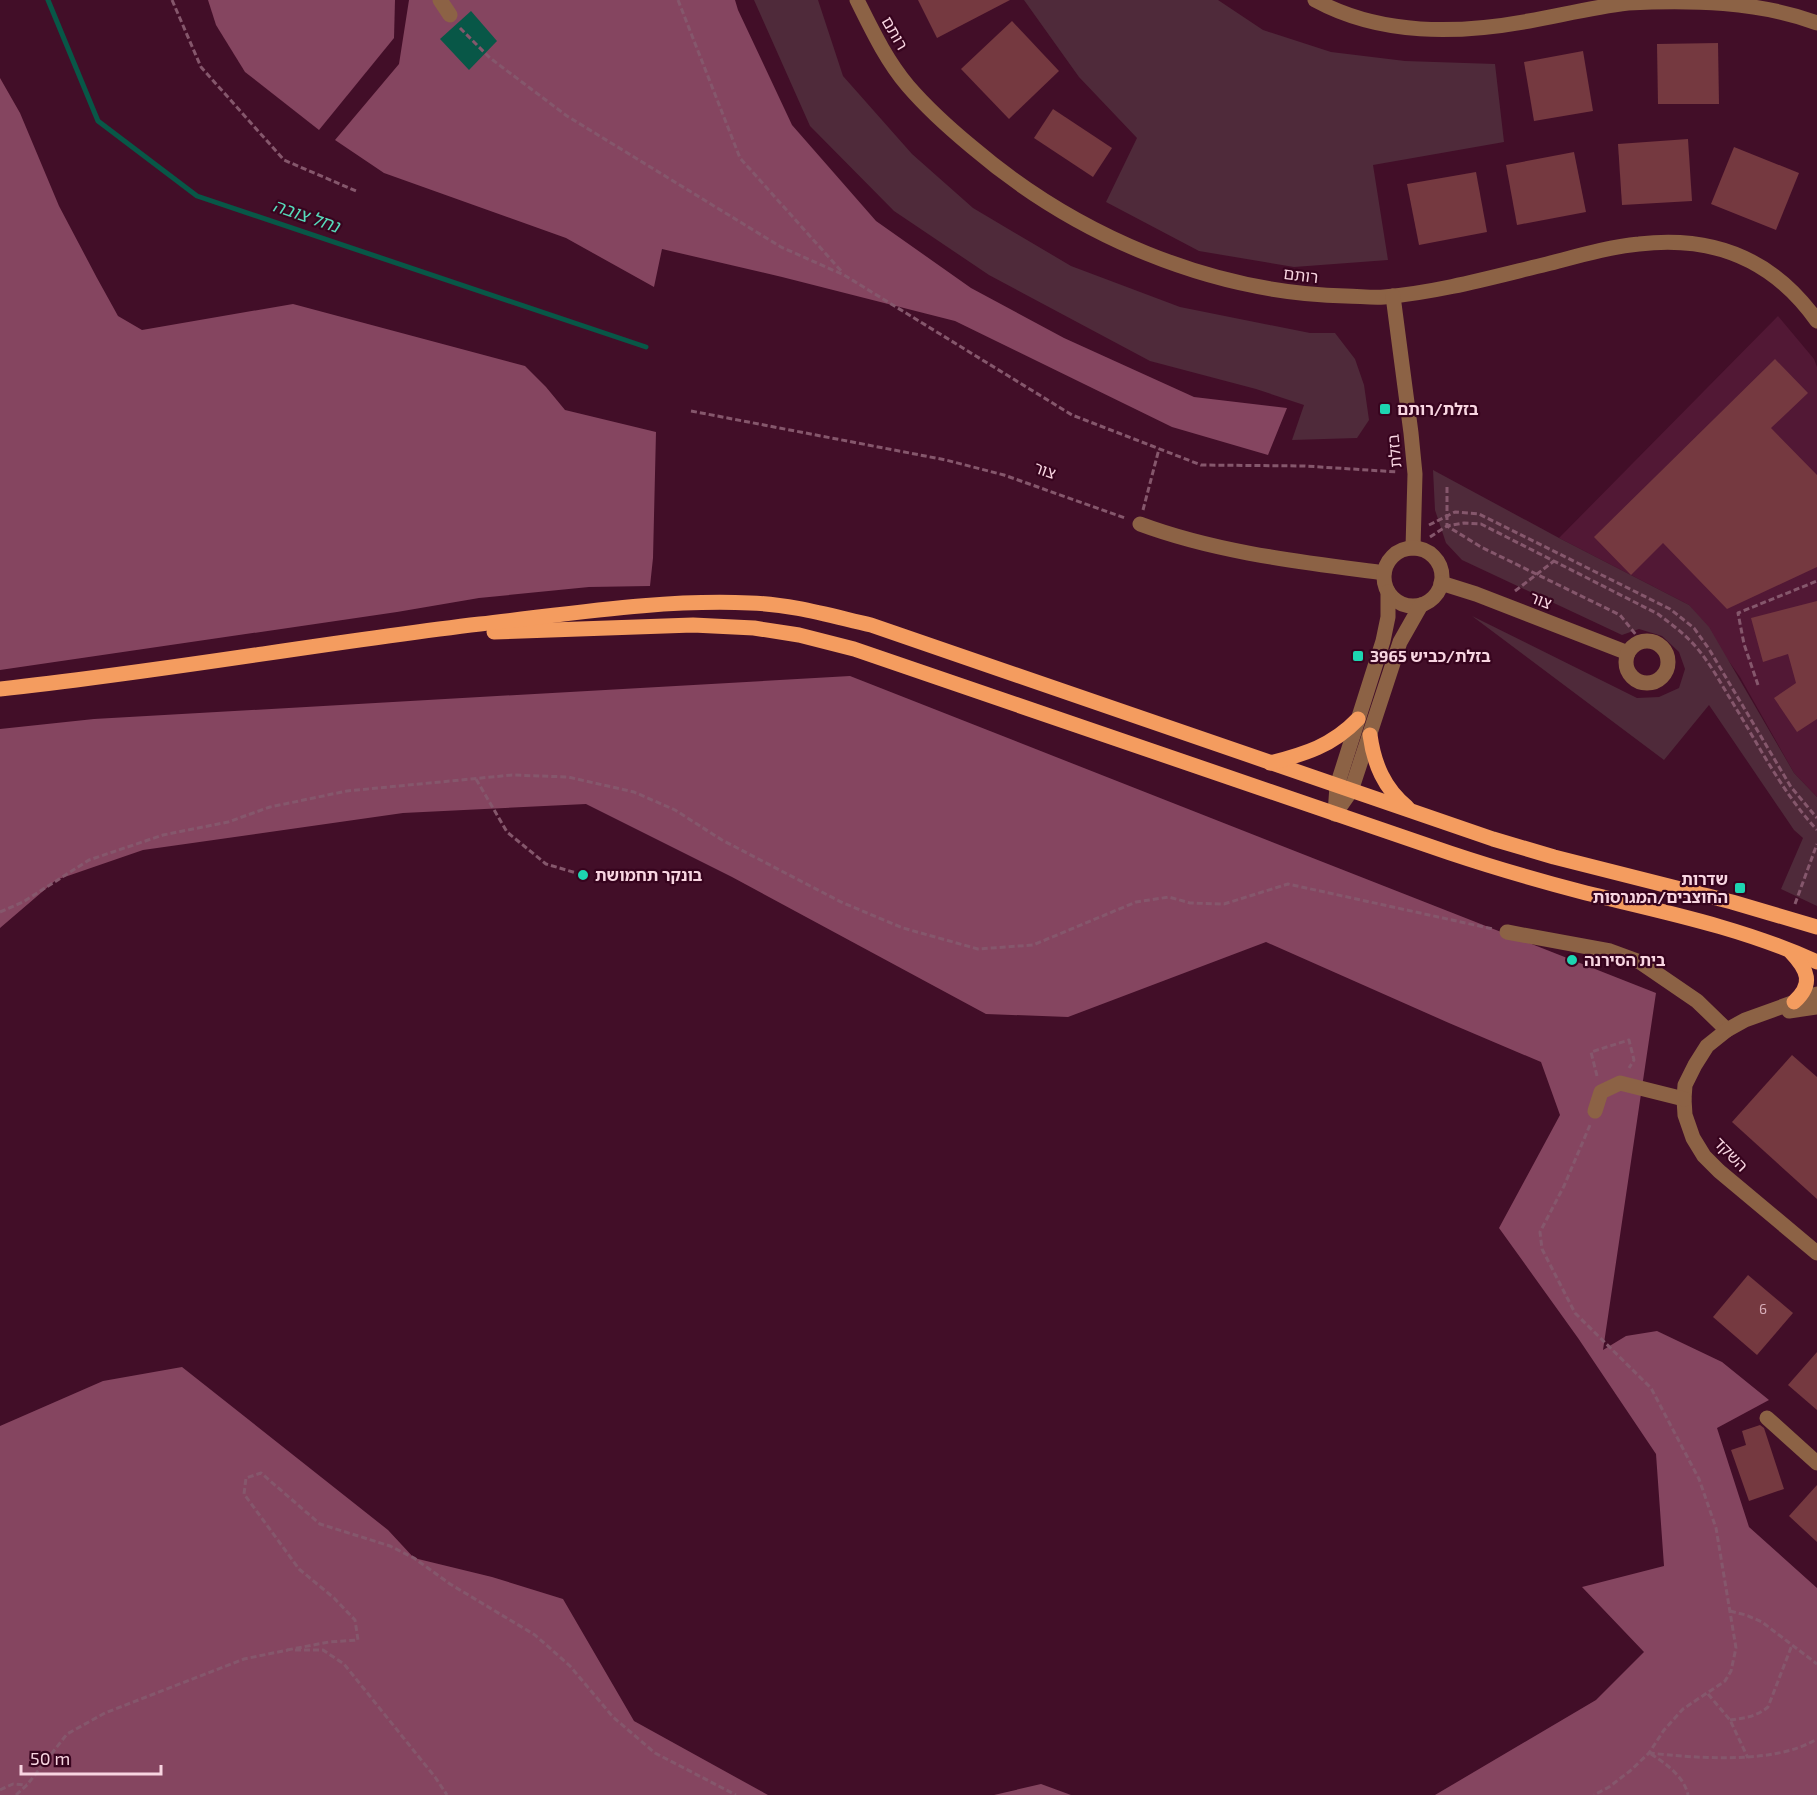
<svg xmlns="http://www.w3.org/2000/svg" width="1817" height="1795" viewBox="0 0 1817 1795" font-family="'Exo 2','Noto Sans Hebrew',sans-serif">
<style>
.built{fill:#521835}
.green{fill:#4f2a3a}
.forest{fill:#854560}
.water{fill:#085747}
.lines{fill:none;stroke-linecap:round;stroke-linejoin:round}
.stream{stroke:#085747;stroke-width:5}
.building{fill:#753940}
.path{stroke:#85576c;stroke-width:3;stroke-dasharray:6 3;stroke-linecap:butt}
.minor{stroke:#8c6245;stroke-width:15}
.major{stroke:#f49c5f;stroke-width:15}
.poi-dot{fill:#1dd5b1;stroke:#37041e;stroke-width:2}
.labels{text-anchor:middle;stroke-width:4.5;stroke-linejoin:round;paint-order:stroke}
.number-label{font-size:14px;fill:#d7aeb9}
.street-label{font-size:16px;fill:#f8d5e1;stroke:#37041e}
.poi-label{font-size:16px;font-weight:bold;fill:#f8d5e1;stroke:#37041e;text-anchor:start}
.water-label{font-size:18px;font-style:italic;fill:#57d9ba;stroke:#37041e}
</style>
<rect width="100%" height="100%" fill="#420e28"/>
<polygon class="built" points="1778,316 1814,359 1817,367 1817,797 1794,773 1740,677 1689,605 1559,538"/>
<g class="green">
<polygon points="754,0 818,0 843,76 912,154 973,208 1071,266 1180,307 1310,333 1335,333 1355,359 1364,385 1369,420 1357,438 1292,440 1304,405 1256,389 1150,361 989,275 894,211 810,126"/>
<polygon points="1024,0 1218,0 1263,30 1331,52 1405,61 1495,64 1504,142 1373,165 1388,260 1294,267 1199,251 1106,202 1137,138 1079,77"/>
<polygon points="1433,470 1559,538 1689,605 1709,627 1794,773 1817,797 1817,906 1781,889 1803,838 1794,830 1709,705 1664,760 1472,616 1637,698 1659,697 1679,688 1685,669 1679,652 1662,636 1639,629 1622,635 1462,560 1446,543 1435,510"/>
</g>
<g class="forest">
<polygon points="208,0 395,0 394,38 319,130 245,72 216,25"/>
<polygon points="409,0 735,0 738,10 792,125 876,221 971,288 1064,338 1194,397 1287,408 1268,455 1172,427 955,321 782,277 662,249 654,287 566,238 384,173 335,140 399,64"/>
<polygon points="0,78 20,113 59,206 97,278 118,316 142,330 293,304 525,366 546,387 565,410 656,432 653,558 650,586 589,587 479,598 397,612 0,670"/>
<polygon points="850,676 1656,993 1603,1350 1626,1336 1657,1331 1722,1362 1769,1400 1717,1428 1749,1527 1817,1588 1817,1795 1435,1795 1596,1700 1644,1652 1582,1587 1664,1566 1656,1454 1578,1338 1499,1228 1560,1115 1541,1062 1449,1023 1266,942 1068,1017 986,1014 732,877 586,804 403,813 143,850 56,880 0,928 0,729 94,719"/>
<polygon points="182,1367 388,1530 414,1558 492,1577 563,1599 634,1721 768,1795 0,1795 0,1426 103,1381"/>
<polygon points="1041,1784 1071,1795 994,1795"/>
</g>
<polygon class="water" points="471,11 497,41 469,70 440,39"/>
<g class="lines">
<polyline class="stream" points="48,0 98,121 197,196 646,347"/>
</g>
<g class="building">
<polygon points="918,0 1010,0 937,38"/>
<polygon points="1012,21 1059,71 1009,119 961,69"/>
<polygon points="1718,43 1719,104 1658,104 1657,44"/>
<polygon points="1583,51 1593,111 1534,121 1524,62"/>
<polygon points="1053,109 1112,148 1093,177 1034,138"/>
<polygon points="1688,139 1692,201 1622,205 1618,144"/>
<polygon points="1734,147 1799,173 1776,230 1711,204"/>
<polygon points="1574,152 1586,212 1517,225 1506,165"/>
<polygon points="1476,172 1487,232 1419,245 1407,184"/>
<polygon points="1775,359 1808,393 1771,428 1817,475 1817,567 1727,609 1663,543 1631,575 1594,537"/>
<polygon points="1817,601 1817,719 1797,732 1774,698 1796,683 1788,654 1763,662 1751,618"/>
<polygon points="1792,1055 1817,1077 1817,1199 1732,1122"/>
<polygon points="1748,1275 1793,1313 1757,1355 1713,1317"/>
<polygon points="1817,1352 1817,1410 1788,1385"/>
<polygon points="1760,1425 1764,1428 1784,1489 1749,1501 1731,1450 1746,1445 1742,1431"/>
<polygon points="1817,1485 1817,1542 1789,1516"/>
</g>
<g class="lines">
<g class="path">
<polyline points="172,0 201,67 284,160 356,191"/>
<polyline points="678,0 740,158 843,273"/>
<polyline points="460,28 490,58 567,116 781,247 844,275 1072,415 1201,465 1305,466 1398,472"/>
<polyline points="691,411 946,460 1004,475 1125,518"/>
<polyline points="1447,487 1447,526 1481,547 1620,615 1641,641"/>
<polyline points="1143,510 1159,449"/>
<polyline points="1429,525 1455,512 1479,514 1670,609 1694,628 1709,649 1791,787 1817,818"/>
<path d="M1430 537 1447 526 1464 523 1481 524 1658 614C1671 624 1685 634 1696 647 1710 663 1720 682 1731 700 1758 744 1782 792 1817 830"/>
<polyline points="1515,591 1554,561"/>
<polyline points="1758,685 1744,644 1738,613 1817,581"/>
<polyline points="476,779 507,832 546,864 583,875"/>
<polyline points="1795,904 1817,844"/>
<polyline points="0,912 23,902 89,860 163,835 228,822 270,807 347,791 512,775 568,777 634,792 675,810 722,840 841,902 903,928 978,949 1033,945 1136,902 1169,897 1190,903 1224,904 1288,884 1493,929"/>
<polyline points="1597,1076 1591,1052 1629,1040 1634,1060 1629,1068"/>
<polyline points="1590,1125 1564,1186 1540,1232 1542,1249 1575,1313 1651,1388 1699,1479 1716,1528 1736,1648 1731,1671 1725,1681 1683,1709 1664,1730 1649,1753 1630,1771 1609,1787 1594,1795"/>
<polyline points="1730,1611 1746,1615 1762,1622 1817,1664"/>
<polyline points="287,1650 329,1642 358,1640 355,1620 334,1598 299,1569 244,1494 246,1478 261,1473 320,1524 390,1546 414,1558 450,1584 535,1635 570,1666 613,1717 655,1753 736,1795"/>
<polyline points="295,1650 323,1650 344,1664 435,1777 447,1795"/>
<polyline points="1708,1694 1730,1720 1748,1758"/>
<path d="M1730 1720C1744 1718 1756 1717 1768 1707L1792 1645"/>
<path d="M1649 1753C1698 1758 1774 1765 1817 1739"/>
<path d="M1651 1754C1665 1763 1684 1776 1688 1795"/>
<polyline points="0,1790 13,1784 27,1785"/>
<polyline points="16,1795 27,1785 67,1734 105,1713 244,1659 288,1650"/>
</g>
<g class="minor">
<polyline points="440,0 450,15"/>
<path d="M857 0C872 30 886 60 908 86 927 108 949 128 972 147 1075 235 1210 293 1346 296 1358 296 1372 298 1384 297 1440 292 1493 277 1547 264 1578 256 1608 247 1639 244 1714 235 1774 260 1817 321"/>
<path d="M1315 0C1381 36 1458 34 1529 21 1562 15 1594 7 1628 3 1690 0 1758 1 1817 23"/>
<polyline points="1393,296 1411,433 1415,474 1413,548"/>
<path d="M1140 524C1218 553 1302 562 1384 573"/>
<circle cx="1413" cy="577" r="29"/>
<polyline points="1441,583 1476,594 1628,653"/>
<circle cx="1647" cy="662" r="21"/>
<polyline points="1335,814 1337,786 1383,641 1388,617 1388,592"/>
<polyline points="1335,814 1351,791 1400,642 1421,605"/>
<polyline points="1507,932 1610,951 1640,962 1697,1001 1727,1030"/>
<polyline points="1817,994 1745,1020 1727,1030 1707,1046 1695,1065 1685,1085 1684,1099 1685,1115 1693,1138 1704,1156 1719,1171 1817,1253"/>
<polyline points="1789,1011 1817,1007"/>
<polyline points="1595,1111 1601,1092 1620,1083 1684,1099"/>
<polyline points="1767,1418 1817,1463"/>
</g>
<g class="major">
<path d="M494 632 693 625 754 628 799 635 854 649 1450 853C1495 868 1540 881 1586 893 1664 912 1743 928 1817 962"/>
<path d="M0 689C161 672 320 643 480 624 570 614 660 599 750 603 791 604 831 616 871 625L1493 839 1554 857 1732 902 1817 927"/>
<path d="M1370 735C1374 764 1384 788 1407 807"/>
<path d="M1270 763C1305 754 1332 746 1358 719"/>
<path d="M1791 952C1808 970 1814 984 1794 1002"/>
</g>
</g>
<g class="poi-dot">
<rect x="1379" y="403" width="12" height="12" rx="3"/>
<rect x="1352" y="650" width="12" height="12" rx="3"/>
<circle cx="583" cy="875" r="6"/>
<rect x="1734" y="882" width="12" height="12" rx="3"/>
<circle cx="1572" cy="960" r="6"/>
</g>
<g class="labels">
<g class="number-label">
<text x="1763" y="1314">6</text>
</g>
<g class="street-label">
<text transform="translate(895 33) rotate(60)" y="6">רותם</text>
<text transform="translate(1301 275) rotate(7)" y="6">רותם</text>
<text transform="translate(1394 451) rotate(-95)" y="6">בזלת</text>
<text transform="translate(1045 470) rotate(20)" y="6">צור</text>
<text transform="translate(1541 600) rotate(21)" y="6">צור</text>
<text transform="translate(1731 1154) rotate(46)" y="6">השקד</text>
</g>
<g class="poi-label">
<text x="1397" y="415">בזלת/רותם</text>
<text x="1370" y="662">בזלת/כביש 3965</text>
<text x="595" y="881">בונקר תחמושת</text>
<text x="1728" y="885" text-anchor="end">שדרות<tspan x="1728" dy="18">החוצבים/המגרסות</tspan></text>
<text x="1584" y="966">בית הסירנה</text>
</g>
<g class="water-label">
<text transform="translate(306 216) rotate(19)" y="6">נחל צובה</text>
</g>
</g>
<path d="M21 1765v9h140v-9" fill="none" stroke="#f8d5e1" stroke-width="3"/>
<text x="30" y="1765" font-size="18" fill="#f8d5e1" stroke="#37041e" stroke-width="4.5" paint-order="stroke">50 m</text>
</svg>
